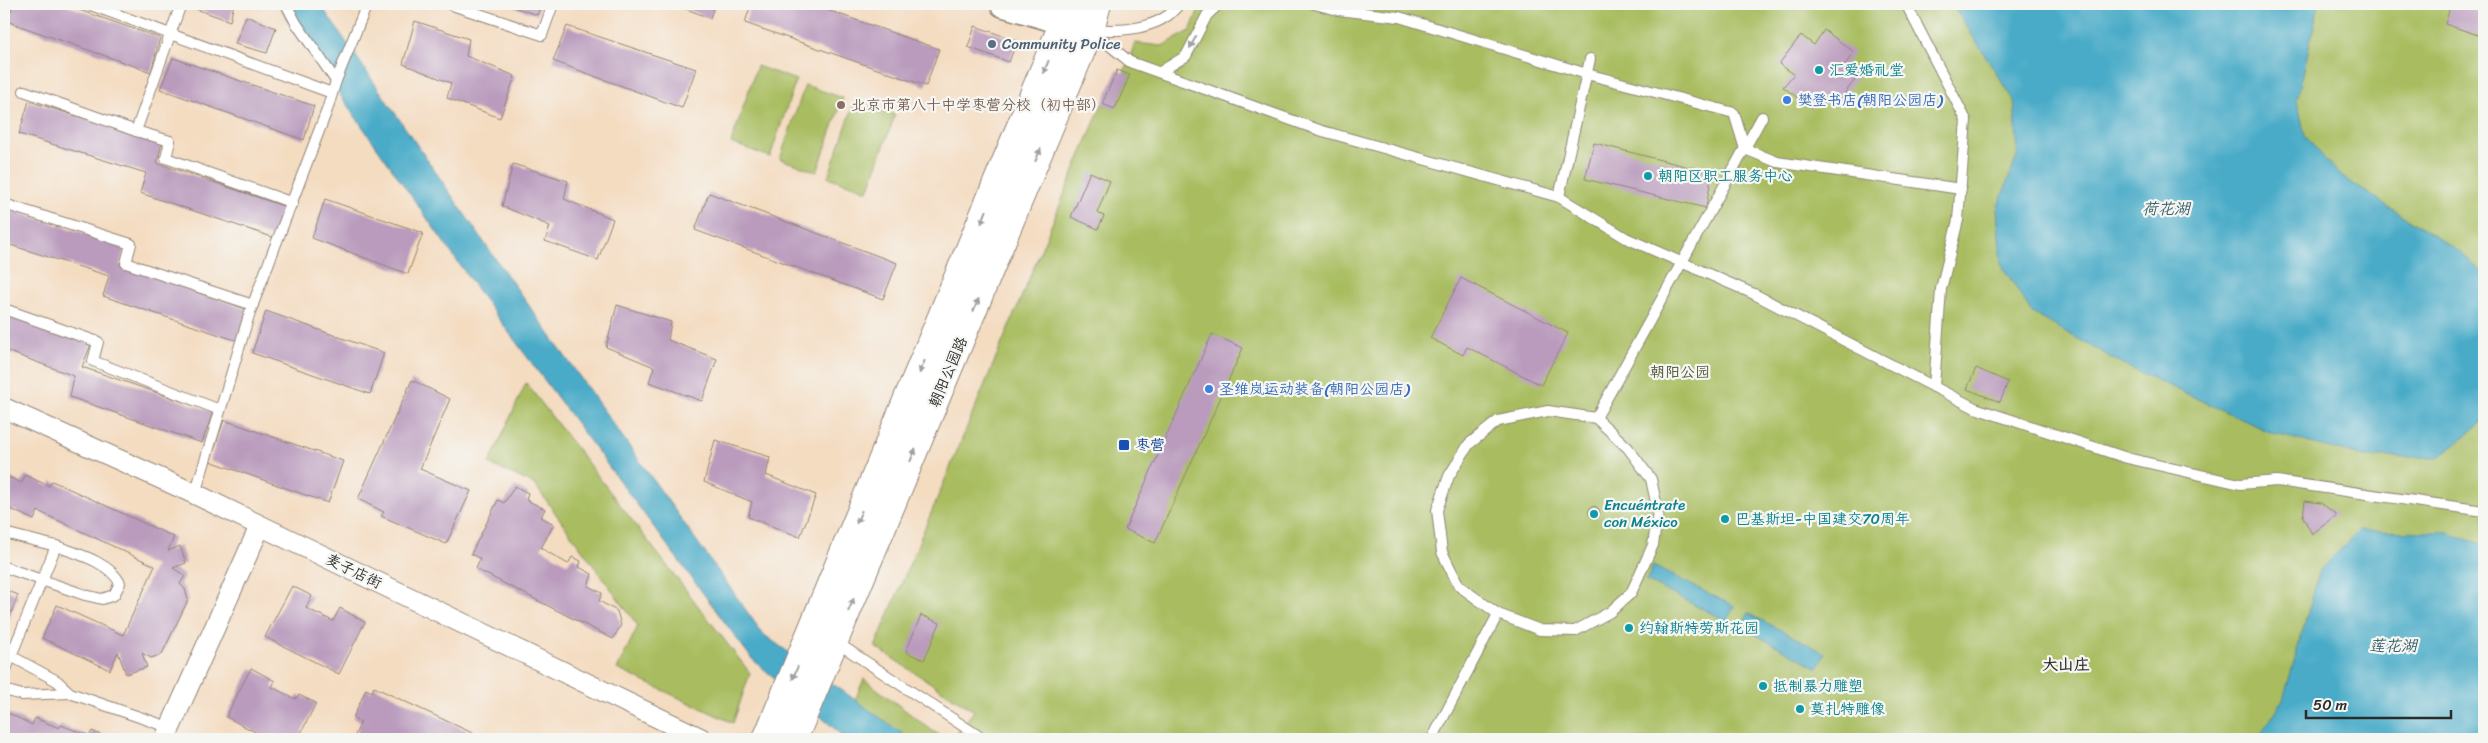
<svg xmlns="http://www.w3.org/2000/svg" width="2488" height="743" viewBox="0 0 2488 743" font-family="Sriracha,'LXGW WenKai TC',sans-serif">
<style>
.green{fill:#a9bd61;stroke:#6a7446}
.water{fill:#48abc8;stroke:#3a6b7a}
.building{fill:#ba9bbd}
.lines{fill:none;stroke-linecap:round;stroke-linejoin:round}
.service-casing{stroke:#908476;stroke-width:12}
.minor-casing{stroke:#908476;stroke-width:22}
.tertiary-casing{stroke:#908476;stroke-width:28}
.secondary-casing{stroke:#908476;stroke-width:30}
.service{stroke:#fff;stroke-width:10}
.minor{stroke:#fff;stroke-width:20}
.tertiary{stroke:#fff;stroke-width:25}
.secondary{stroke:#fff;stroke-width:28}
.oneway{fill:#a0a0a0}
.service-dot{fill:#5c6f8a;stroke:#f6f6f2;stroke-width:2}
.culture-dot{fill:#0f9aa8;stroke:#f6f6f2;stroke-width:2}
.shop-dot{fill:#3f7fe0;stroke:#f6f6f2;stroke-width:2}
.education-dot{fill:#8d6e63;stroke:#f6f6f2;stroke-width:2}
.transit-dot{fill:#1a4fb4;stroke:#f6f6f2;stroke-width:2}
.labels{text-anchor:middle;stroke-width:4.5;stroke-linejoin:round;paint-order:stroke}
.service-label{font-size:15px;fill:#4e5e75;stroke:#f6f6f2;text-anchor:start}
.culture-label{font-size:15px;fill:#0d838f;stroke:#f6f6f2;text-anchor:start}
.shop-label{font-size:15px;fill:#366cbe;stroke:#f6f6f2;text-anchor:start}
.education-label{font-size:15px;fill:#785e54;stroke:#f6f6f2;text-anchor:start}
.street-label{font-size:15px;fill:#2b2b2b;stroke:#f6f6f2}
.park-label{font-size:15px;fill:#51573b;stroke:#f6f6f2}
.transit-label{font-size:15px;fill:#164399;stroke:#f6f6f2;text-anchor:start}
.water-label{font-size:16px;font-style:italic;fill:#375e6a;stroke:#f6f6f2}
.neighbourhood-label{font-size:16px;font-weight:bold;fill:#2b2b2b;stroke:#f6f6f2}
</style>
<rect width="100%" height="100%" fill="#f6f6f2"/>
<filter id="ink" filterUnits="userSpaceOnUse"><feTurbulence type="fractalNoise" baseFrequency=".02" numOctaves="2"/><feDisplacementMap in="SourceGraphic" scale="10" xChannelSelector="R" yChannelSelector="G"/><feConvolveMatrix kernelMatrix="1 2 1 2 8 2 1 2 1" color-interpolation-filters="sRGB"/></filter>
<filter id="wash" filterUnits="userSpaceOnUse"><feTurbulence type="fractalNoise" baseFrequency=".0096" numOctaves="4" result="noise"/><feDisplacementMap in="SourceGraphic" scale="20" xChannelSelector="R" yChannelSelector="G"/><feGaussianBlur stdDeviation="1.12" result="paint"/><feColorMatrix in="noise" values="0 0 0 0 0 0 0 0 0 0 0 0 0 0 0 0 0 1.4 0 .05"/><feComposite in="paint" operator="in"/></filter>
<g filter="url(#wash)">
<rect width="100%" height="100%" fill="#f4dcc1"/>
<g class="green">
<polygon points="1201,4 2484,4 2484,739 952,739 974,711 875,647 1102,104 1115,108 1130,75 1124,73 1135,43 1162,46 1190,31"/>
<polygon points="757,66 796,80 770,157 731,143"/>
<polygon points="805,85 843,98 817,172 780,159"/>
<polygon points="855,101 895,115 868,191 828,177"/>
<polygon points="526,383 750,673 733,723 617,669 638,626 534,484 489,464"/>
<polygon points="864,679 934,732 950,739 838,739"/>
</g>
<g class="water">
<polygon points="280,4 320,4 490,251 763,634 910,739 847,739 752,659 481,295 288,21"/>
<polygon points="1952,4 2319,4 2297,100 2305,136 2338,174 2462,254 2484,274 2484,420 2439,457 2365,457 2272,433 2128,367 2032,313 2001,264 1997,209 2018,154 2014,100"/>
<polygon points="2359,531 2444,532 2484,545 2484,739 2258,739 2283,700 2320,570"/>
<polygon points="1653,566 1734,606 1727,621 1646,581"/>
<polygon points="1748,613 1825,653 1818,668 1741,627"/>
</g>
<g id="blocks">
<g class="building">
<polygon points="14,4 62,4 160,38 151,72 6,21"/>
<polygon points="195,4 234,4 230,21 193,8"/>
<polygon points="505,4 541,4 537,15"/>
<polygon points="673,4 715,4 710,18"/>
<polygon points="751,4 810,4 939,49 926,86 745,23"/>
<polygon points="2451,4 2484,4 2484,37 2445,24"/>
<polygon points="246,16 276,28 267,53 235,44"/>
<polygon points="415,21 469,39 466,56 515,76 500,118 447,98 451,83 403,64"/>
<polygon points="567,26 696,69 682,108 553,61"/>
<polygon points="975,26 1017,41 1009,62 968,47"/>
<polygon points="1824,30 1854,52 1844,66 1858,76 1834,107 1821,96 1812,108 1783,87 1794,74 1779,64 1801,35 1814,45"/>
<polygon points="173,58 314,106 304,140 160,89"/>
<polygon points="1117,70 1130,75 1115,109 1102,104"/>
<polygon points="29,101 162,143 157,163 286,207 275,238 140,193 146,173 19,134"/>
<polygon points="1594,143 1712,173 1706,208 1585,179"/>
<polygon points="513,164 568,181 564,199 613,219 598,260 545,241 550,226 502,206"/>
<polygon points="1090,172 1110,181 1097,213 1104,216 1098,229 1071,217"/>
<polygon points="709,193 897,263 883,299 695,230"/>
<polygon points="325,199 423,233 408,274 312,238"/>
<polygon points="4,208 125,246 120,265 249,310 238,341 103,296 109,276 4,243"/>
<polygon points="1461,278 1568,333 1541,385 1467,347 1463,355 1430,338"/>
<polygon points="617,305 671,322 668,340 717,359 702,401 649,382 654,367 606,347"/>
<polygon points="266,311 384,353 370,394 252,353"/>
<polygon points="4,313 91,344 82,367 213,412 202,443 70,397 74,376 4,350"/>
<polygon points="1212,334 1243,348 1155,543 1125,529"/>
<polygon points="1976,368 2008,382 2000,402 1967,389"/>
<polygon points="412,380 450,399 420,469 471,491 446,544 381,516 384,512 358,499"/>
<polygon points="224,420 343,461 328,503 210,461"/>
<polygon points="715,440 770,457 766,475 816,495 800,537 748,517 752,502 704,482"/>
<polygon points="4,475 22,483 25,475 49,486 52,481 174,537 168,551 180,546 186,563 173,568 185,576 180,584 185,589 188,600 162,654 151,658 142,653 147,667 126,674 118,652 110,670 42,638 57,605 123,635 155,566 38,511 34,520 11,509 7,517 4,515"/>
<polygon points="515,486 528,493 526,500 545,509 541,517 554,524 541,548 568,564 572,557 581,561 579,567 592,574 588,586 602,593 599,601 617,611 621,625 613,639 476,569 480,559 471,554 498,500 504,503"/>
<polygon points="2305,501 2321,503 2337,515 2312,534 2303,517"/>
<circle cx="1594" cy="512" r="5.5"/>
<polygon points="292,586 312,596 306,608 333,621 340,608 365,622 339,674 265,637"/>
<polygon points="4,589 18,595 4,632"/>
<polygon points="921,615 940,623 924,660 906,652"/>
<polygon points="251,668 275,681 272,687 295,699 299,695 316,703 298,739 269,739 226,717"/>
<polygon points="374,687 485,739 358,739 354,737 361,722 353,718 366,689 372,692"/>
<polygon points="4,711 32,725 35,718 59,728 61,725 89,736 92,731 110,739 4,739"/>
</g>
</g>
</g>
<g filter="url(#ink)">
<use href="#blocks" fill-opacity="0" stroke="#908476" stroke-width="1"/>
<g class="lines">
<defs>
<g id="service">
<polyline points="88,4 332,93"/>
<polyline points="449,4 542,35 553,4"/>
<polyline points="1314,4 1338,10 1342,6"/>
<polyline points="1906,4 1966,120 1958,220 1941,289 1934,387"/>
<polyline points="1338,10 1399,17 1587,74 1734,113 1745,149 1777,162 1961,189"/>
<path d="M1091 29C1120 32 1161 30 1179 4"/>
<polyline points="1092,31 1130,62 1319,130 1559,197 1626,238 1754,294 1975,408 2127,458 2240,484 2277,481 2484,511"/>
<polyline points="1160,72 1186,56 1207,15 1219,4"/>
<polyline points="336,81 367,4"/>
<polyline points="24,91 136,131 170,141 166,158 293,203"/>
<polyline points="136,131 181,4"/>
<polyline points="1559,197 1590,59"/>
<polyline points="4,204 131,244 126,263 253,305"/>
<polyline points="4,309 98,342 93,361 220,410"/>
<polygon points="1548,411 1596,418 1628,448 1651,479 1658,512 1653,545 1631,593 1610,612 1575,631 1540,630 1498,614 1459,586 1442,552 1437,510 1449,476 1469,444 1498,421"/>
<polyline points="1596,418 1762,117"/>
<polyline points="195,494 250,312 327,110 336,81 296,23 286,4"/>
<polyline points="4,533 56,546 11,656 57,681 70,693 171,728"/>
<path d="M4 567 85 595 102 599 114 595 120 583C109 562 78 554 56 546"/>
<polyline points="836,642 983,739"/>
<polyline points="4,653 11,656 4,675"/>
<polyline points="4,690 22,695 70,693"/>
<polyline points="1432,739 1498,614"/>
</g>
<g id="minor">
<polyline points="4,408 195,494 702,739"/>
<polyline points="165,739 260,526"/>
</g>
<polyline id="tertiary" points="1003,4 1084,28"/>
<g id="secondary">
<polyline points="767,739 1064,22 1069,4"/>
<polyline points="793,739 1090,29 1097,4"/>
</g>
</defs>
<use href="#service" class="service-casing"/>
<use href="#minor" class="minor-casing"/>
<use href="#tertiary" class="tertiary-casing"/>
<use href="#secondary" class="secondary-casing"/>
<use href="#service" class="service"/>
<use href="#minor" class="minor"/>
<use href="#tertiary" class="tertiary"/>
<use href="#secondary" class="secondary"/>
</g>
<defs><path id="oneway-solid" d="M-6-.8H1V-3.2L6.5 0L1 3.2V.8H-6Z" transform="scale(1.25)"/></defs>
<g class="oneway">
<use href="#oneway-solid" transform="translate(1193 42) rotate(118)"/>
<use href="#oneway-solid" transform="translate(1046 67) rotate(112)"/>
<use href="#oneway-solid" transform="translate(1038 155) rotate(-67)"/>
<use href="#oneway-solid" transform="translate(984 217) rotate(112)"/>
<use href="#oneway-solid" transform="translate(976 305) rotate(-67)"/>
<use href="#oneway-solid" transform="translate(922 367) rotate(112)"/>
<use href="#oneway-solid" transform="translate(913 455) rotate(-67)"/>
<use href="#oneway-solid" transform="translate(859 517) rotate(112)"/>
<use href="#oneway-solid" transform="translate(851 605) rotate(-67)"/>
<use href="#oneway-solid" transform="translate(795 673) rotate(113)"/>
</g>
</g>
<circle class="service-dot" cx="992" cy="44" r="5"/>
<g class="culture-dot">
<circle cx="1819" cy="70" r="5"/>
<circle cx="1648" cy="176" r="5"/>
<circle cx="1594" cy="514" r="5"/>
<circle cx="1725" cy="519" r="5"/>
<circle cx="1629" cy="628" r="5"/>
<circle cx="1763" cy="686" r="5"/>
<circle cx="1800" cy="709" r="5"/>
</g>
<g class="shop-dot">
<circle cx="1787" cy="100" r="5"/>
<circle cx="1209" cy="389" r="5"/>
</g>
<circle class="education-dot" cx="841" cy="105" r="5"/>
<rect class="transit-dot" x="1118" y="439" width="12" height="12" rx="2.5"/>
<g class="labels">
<g class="service-label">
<text x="1002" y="49">Community Police</text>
</g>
<g class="culture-label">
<text x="1829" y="75">汇爱婚礼堂</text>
<text x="1658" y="181">朝阳区职工服务中心</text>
<text x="1604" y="510">Encuéntrate<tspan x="1604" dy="17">con México</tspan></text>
<text x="1735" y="524">巴基斯坦-中国建交70周年</text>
<text x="1639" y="633">约翰斯特劳斯花园</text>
<text x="1773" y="691">抵制暴力雕塑</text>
<text x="1810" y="714">莫扎特雕像</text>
</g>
<g class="shop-label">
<text x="1797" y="105">樊登书店(朝阳公园店)</text>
<text x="1219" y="394">圣维岚运动装备(朝阳公园店)</text>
</g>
<g class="education-label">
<text x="851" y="110">北京市第八十中学枣营分校（初中部）</text>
</g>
<g class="street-label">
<text transform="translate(948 372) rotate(-67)" y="5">朝阳公园路</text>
<text transform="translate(354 571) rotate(26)" y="5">麦子店街</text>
</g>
<g class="park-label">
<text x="1680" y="377">朝阳公园</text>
</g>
<g class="transit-label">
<text x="1135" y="450">枣营</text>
</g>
<g class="water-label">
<text x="2166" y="214">荷花湖</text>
<text x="2393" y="651">莲花湖</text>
</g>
<g class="neighbourhood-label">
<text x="2066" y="670">大山庄</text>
</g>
</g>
<rect width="2488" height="743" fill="none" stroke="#f6f6f2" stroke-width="20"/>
<path d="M2306 710v8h145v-8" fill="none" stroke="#2b2b2b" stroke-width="2.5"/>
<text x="2313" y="710" font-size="15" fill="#2b2b2b" stroke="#f6f6f2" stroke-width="4" paint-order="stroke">50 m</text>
</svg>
